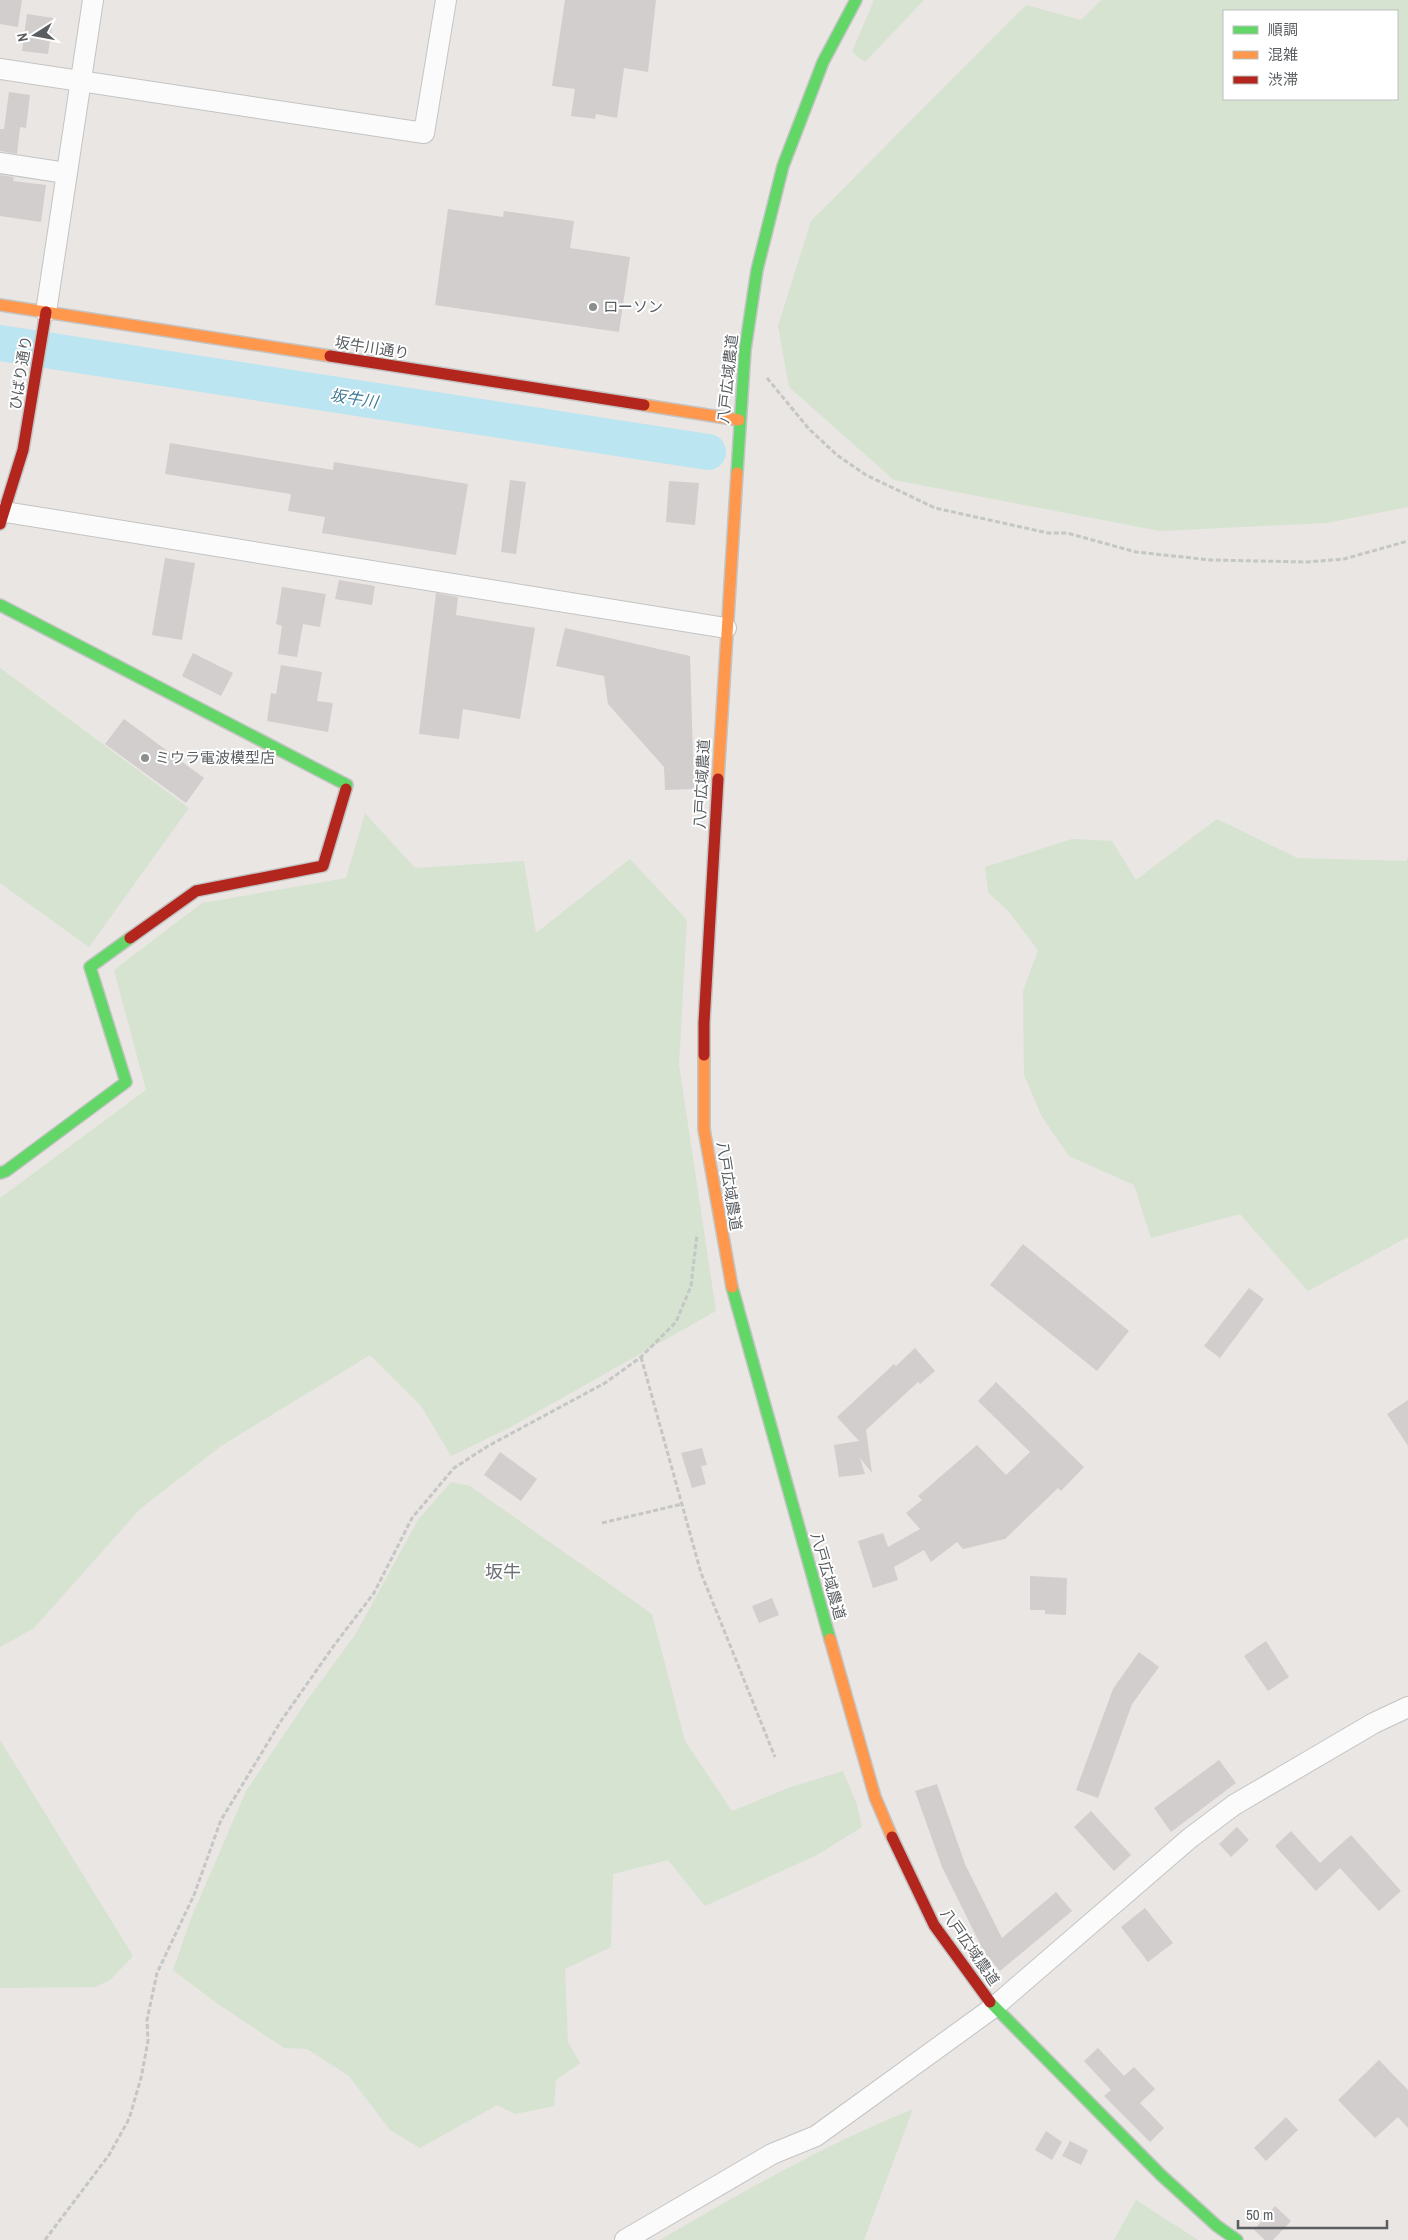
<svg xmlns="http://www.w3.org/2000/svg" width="1408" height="2240" viewBox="0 0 1408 2240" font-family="'Archivo Narrow','Noto Sans JP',sans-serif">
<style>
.green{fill:#d6e3d0;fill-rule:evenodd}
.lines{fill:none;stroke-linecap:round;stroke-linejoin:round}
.river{stroke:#bbe5f0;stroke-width:36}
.building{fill:#d1cecd}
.street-casing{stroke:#c3c4c3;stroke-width:22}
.fast-casing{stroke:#c4c4c4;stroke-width:14}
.slow-casing{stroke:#c4c4c4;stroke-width:14}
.jam-casing{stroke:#c4c4c4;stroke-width:14}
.path{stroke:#c4c7c5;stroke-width:3;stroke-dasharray:5 2.5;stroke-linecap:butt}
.street{stroke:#fcfbfb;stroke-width:20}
.fast{stroke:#63d668;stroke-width:11}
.slow{stroke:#ff974d;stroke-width:11}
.jam{stroke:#b3261e;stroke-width:11}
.poi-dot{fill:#8c8e8e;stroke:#fff;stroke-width:2}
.labels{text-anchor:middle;stroke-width:4;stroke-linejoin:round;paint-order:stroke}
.poi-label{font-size:15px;fill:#5a5e61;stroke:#fff;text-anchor:start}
.street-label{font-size:15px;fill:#5a5e61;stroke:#fff}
.water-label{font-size:16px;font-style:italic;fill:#417b95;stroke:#fff}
.quarter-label{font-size:18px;fill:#6b7073;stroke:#fff}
</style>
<rect width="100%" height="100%" fill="#e9e6e3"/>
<g class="green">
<polygon points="874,0 924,0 865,62 852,52"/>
<path d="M1101 0H1408V507L1326 523 1160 531 894 480 789 387 778 326 811 221 1026 5 1081 20ZM1224 11H1397V99H1224Z"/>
<polygon points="0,668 189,808 89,947 0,883"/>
<polygon points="365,813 415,868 524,861 536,933 630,859 687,920 679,1065 716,1311 507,1429 451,1456 421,1406 370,1355 221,1446 140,1509 34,1628 0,1647 0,1198 146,1090 114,970 202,903 346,878"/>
<polygon points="1217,819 1297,858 1406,861 1408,857 1408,1237 1308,1291 1240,1214 1151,1238 1134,1185 1069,1156 1042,1117 1024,1075 1023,991 1038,950 1009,912 988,892 985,867 1072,839 1112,841 1136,880"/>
<polygon points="451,1482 470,1486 652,1614 685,1741 732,1811 791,1787 843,1771 857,1805 862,1827 817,1855 705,1906 668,1860 613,1874 611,1947 565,1969 568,2042 580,2063 556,2080 554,2106 515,2114 497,2105 420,2148 390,2130 349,2076 307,2049 284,2048 218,2004 173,1970 192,1916 246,1791 308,1699 355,1635 418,1520"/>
<polygon points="0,1740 133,1956 110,1980 95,1987 0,1988"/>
<path d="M913 2109 864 2240H660C743 2191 823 2146 913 2109Z"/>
<polygon points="1136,2200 1198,2240 1114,2240"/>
</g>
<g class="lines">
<polyline class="river" points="0,343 708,452"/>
</g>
<g class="building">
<polygon points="0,0 22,0 18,27 0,24"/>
<polygon points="565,0 656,0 648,72 624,68 617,118 596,114 595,119 571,116 575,89 552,86"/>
<polygon points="27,14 53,18 48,54 22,51"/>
<polygon points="9,92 30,95 26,128 20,127 17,154 0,151 0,129 4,129"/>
<polygon points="0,175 14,177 13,181 46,185 41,222 0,216"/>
<polygon points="448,209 503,217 504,211 574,221 570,248 630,257 619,332 435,305"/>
<polygon points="170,443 333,470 334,462 468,484 456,555 322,533 325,517 288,511 291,494 165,474"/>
<polygon points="510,480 526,482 516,554 501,552"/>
<polygon points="669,481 699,483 695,525 666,522"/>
<polygon points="165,558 195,563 182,640 152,635"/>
<polygon points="339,580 375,586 372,605 335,599"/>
<polygon points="282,587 326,594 320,627 303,624 297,657 278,654 282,626 276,624"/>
<polygon points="436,593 458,597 456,615 535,628 520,719 463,709 459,739 419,734"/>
<polygon points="565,628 690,656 694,789 665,790 664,767 608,704 604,676 556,666"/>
<polygon points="193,653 233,673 221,696 182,676"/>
<polygon points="281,665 322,672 317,701 333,703 328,732 267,721 271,693 276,694"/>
<polygon points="124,719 204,778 186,803 105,744"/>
<polygon points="1023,1244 1129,1331 1097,1371 990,1285"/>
<polygon points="1249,1288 1264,1299 1220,1358 1204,1346"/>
<polygon points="915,1348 935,1371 920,1384 918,1382 866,1430 872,1473 860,1458 865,1474 839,1477 834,1445 859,1441 837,1417 894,1364 896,1366"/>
<polygon points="996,1382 1084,1467 1061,1491 1058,1488 1005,1539 963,1549 957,1542 931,1562 924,1550 894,1567 898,1580 873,1588 858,1541 883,1533 888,1547 920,1529 906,1513 922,1500 918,1496 977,1445 1006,1475 1030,1452 978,1401"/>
<polygon points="1408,1400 1408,1446 1387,1414"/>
<polygon points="702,1448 707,1465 701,1466 706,1484 692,1488 681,1453"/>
<polygon points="500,1452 537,1479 521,1501 484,1475"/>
<polygon points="1030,1576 1067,1578 1066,1615 1045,1614 1045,1610 1030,1610"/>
<polygon points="772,1598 779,1615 759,1623 752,1606"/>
<polygon points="1266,1641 1289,1677 1268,1691 1244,1656"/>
<polygon points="1139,1652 1159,1667 1132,1704 1098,1798 1076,1790 1113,1689"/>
<polygon points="1219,1760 1236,1783 1171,1832 1154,1808"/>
<polygon points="937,1784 965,1864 1002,1938 1056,1892 1072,1911 1000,1971 984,1952 942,1867 915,1791"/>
<polygon points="1091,1811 1131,1855 1114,1871 1074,1827"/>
<polygon points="1237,1827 1249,1840 1231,1857 1219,1844"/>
<polygon points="1291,1831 1320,1863 1351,1835 1401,1891 1379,1911 1340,1868 1316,1891 1275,1846"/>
<polygon points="1145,1908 1173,1943 1148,1962 1121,1927"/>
<polygon points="1098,2048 1124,2076 1134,2067 1155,2089 1140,2103 1164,2128 1150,2142 1104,2096 1111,2090 1084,2061"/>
<polygon points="1379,2060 1408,2090 1408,2128 1398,2117 1375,2138 1338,2100"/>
<polygon points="1286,2117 1298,2130 1266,2161 1254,2148"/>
<polygon points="1046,2131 1062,2142 1052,2160 1035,2150"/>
<polygon points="1070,2141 1088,2150 1081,2165 1062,2156"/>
<polygon points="1275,2206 1291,2221 1273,2240 1265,2240 1254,2230"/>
</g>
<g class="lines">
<defs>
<g id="street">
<polyline points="0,69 424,133 446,0"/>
<polyline points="0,163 66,173"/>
<polyline points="46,312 93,0"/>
<polyline points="5,512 726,628"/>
<polyline points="625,2240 772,2154 816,2136 994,2007 1190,1838 1234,1805 1374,1723 1408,1707"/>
</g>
<g id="fast">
<polyline points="737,473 745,350 757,270 783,166 823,62 856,0"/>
<polyline points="0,605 347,785 346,789"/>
<polyline points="0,1173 6,1171 126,1082 90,967 130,938"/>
<polyline points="732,1287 830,1639"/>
<polyline points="990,2002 1161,2175 1217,2226 1237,2240"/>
</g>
<g id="slow">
<polyline points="0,305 330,356"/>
<polyline points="644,405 739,420"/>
<polyline points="718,779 737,473"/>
<polyline points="704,1055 704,1129 732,1287"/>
<polyline points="830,1639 875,1797 892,1837"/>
</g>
<g id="jam">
<polyline points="330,356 644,405"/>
<polyline points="0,524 23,450 46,312"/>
<polyline points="130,938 196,891 323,866 346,789"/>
<polyline points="704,1055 704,1023 718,779"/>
<polyline points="892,1837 934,1925 990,2002"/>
</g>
</defs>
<use href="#street" class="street-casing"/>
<use href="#fast" class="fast-casing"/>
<use href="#slow" class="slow-casing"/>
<use href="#jam" class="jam-casing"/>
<g class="path">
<polyline points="767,378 809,429 837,455 866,475 935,508 1048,533 1067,533 1136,552 1211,560 1307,562 1344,559 1408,541"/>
<polyline points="641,1357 701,1573 775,1757"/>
<polyline points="602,1523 682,1504"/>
<polyline points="45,2240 109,2155 129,2119 141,2078 148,2041 147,2020 157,1973 194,1895 221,1820 281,1721 335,1644 374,1593 412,1518 454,1468 488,1446 605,1383 641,1357 676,1322 691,1286 697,1234"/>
</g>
<use href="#street" class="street"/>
<use href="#fast" class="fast"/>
<use href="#slow" class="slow"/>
<use href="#jam" class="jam"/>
</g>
<g class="poi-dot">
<circle cx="593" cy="307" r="5"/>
<circle cx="145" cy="758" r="5"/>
</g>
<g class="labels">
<g class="poi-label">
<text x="603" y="312">ローソン</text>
<text x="155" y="763">ミウラ電波模型店</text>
</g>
<g class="street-label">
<text transform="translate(372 348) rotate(9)" y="5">坂牛川通り</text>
<text transform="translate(21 373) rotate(-81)" y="5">ひばり通り</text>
<text transform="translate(728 379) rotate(-84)" y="5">八戸広域農道</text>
<text transform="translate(702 784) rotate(-87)" y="5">八戸広域農道</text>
<text transform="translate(729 1186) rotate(81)" y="5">八戸広域農道</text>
<text transform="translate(828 1576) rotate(74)" y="5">八戸広域農道</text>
<text transform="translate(970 1947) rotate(55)" y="5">八戸広域農道</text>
</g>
<g class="water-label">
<text transform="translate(354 398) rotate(9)" y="6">坂牛川</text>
</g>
<g class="quarter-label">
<text x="503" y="1578">坂牛</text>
</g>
</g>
<rect x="1223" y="10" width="175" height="90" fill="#ffffff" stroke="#bdbfc0"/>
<rect x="1233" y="26" width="25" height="8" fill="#63d668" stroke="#bdbfc0"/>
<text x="1268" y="35" font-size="15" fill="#5a5e61">順調</text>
<rect x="1233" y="51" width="25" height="8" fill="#ff974d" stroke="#bdbfc0"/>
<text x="1268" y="60" font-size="15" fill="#5a5e61">混雑</text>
<rect x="1233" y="76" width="25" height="8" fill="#b3261e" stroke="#bdbfc0"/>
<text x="1268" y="85" font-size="15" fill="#5a5e61">渋滞</text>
<g transform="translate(35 35) rotate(259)" stroke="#ffffff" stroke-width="4" paint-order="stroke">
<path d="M0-4L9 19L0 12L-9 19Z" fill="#5a5e61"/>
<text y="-8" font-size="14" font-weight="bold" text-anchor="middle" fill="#5a5e61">N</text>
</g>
<path d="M1238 2220v8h149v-8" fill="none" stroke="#5a5e61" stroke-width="2.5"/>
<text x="1246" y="2220" font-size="15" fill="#5a5e61" stroke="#ffffff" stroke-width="4" paint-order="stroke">50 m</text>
</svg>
